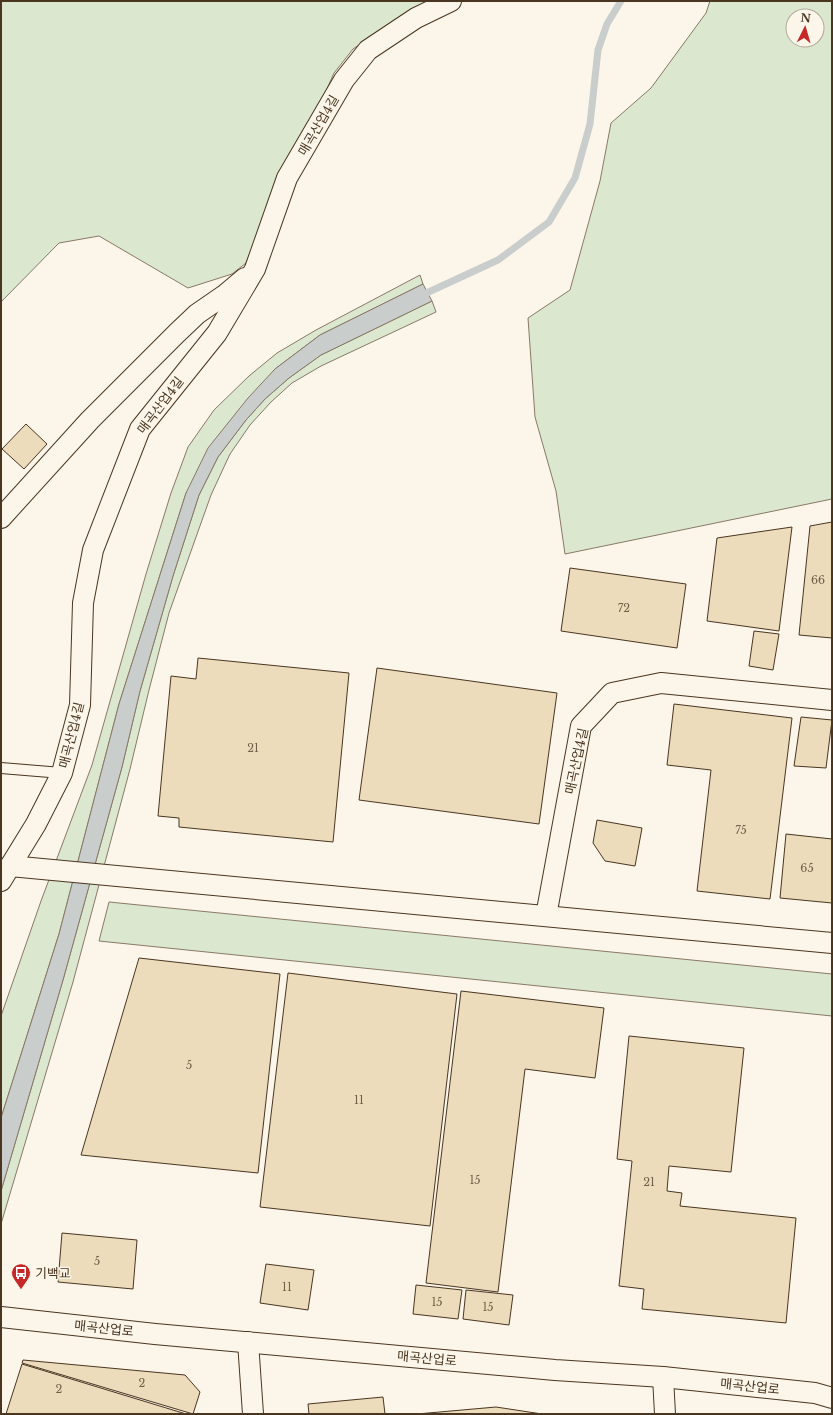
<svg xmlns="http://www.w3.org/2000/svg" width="833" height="1415" viewBox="0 0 833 1415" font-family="'Libre Baskerville','Noto Sans KR',serif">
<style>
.green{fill:#dce7d0;stroke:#887966;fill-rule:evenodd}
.water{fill:#c9cecd;stroke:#887966}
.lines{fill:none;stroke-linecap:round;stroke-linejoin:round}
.stream{stroke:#c9cecd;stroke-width:7}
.building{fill:#ecdcbc;stroke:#4a3520}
.service-casing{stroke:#4a3520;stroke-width:12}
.minor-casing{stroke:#4a3520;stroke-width:22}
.service{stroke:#fbf6e9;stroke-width:10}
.minor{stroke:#fbf6e9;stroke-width:20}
.labels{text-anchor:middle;stroke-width:3;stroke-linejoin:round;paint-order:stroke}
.number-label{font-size:11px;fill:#725f47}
.street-label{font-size:13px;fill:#4a3520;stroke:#fbf6e9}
.poi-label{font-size:13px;fill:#4a3520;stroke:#fbf6e9;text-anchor:start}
</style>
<rect width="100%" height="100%" fill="#fbf6e9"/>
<g class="green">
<polygon points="1,1 430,1 412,10 379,31 353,49 334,73 305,138 260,229 246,263 232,274 188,288 99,236 59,243 1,302"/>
<path d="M710 1H832V499L565 554 556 491 535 417 528 318 570 290 600 181 611 123 651 88 706 13ZM793 16H817V40H793Z"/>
<polygon points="420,275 423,284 320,335 275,369 186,493 119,704 59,934 1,1118 1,1016 41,901 92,765 146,574 171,493 188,447 214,410 249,376 277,353 316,330"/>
<polygon points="432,301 436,312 321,366 292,383 271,402 250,425 230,454 211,495 169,613 149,690 130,769 73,982 1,1224 1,1191 63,980 122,767 140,691 173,576 199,495 218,457 246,420 265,399 289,378 321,355"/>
<polygon points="109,902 832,974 832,1016 99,941"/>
</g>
<polygon class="water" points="423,284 432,301 321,355 289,378 265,399 246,420 218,457 199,495 173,576 140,691 122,767 63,980 1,1191 1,1118 59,934 119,704 186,493 208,448 248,398 275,369 320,335"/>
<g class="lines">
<polyline class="stream" points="420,296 498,260 549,222 575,178 590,124 598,50 607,24 621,1"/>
</g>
<g class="building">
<polygon points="26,424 47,444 24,469 2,449"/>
<polygon points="832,522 832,638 799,635 810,526"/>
<polygon points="792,527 779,631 707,621 717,538"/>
<polygon points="570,568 686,584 677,648 561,631"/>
<polygon points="754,631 779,634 773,670 749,666"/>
<polygon points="198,658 349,673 333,842 179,827 179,818 158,816 171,676 196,679"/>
<polygon points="377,668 557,693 539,824 359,800"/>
<polygon points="674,704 792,718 770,899 697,891 711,770 667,765"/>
<polygon points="801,717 832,720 826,768 794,766"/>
<polygon points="597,820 642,828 635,866 605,861 593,843"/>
<polygon points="786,834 832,839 832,903 780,898"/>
<polygon points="139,958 280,974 258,1173 81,1155"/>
<polygon points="288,973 457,994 430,1226 260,1207"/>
<polygon points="461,991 604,1008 595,1078 525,1069 498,1292 426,1283"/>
<polygon points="629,1036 744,1048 731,1172 669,1166 667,1191 682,1193 680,1206 796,1218 786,1323 642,1309 644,1289 619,1286 632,1161 617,1159"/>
<polygon points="62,1233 137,1240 133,1289 58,1282"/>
<polygon points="266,1264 314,1270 308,1310 260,1303"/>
<polygon points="416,1285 462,1290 458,1319 413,1314"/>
<polygon points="466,1290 513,1295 509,1325 463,1319"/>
<polygon points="23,1360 185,1375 200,1392 193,1414 22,1363"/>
<polygon points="22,1364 186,1414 6,1414"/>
<polygon points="383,1397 385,1414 309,1414 308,1404"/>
<polygon points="496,1407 542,1414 417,1414"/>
</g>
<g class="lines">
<defs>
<polyline id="service" points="1,768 62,773"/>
<g id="minor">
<polyline points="1,518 90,420 177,333 197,314 226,294 245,278"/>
<polyline points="10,866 832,943"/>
<polyline points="1,881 36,824 62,773 80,705 83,603 93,550 140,429 217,333 255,269 287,178 344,80 368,50 416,18 451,1"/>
<polyline points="546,916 581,726 612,693 661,683 832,700"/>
<polyline points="1,1317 155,1334 555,1370 663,1377 815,1393 832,1398"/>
<polyline points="248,1342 253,1414"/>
<polyline points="663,1377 665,1414"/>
</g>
</defs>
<use href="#service" class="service-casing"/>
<use href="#minor" class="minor-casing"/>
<use href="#service" class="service"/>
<use href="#minor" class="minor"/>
</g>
<defs>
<symbol id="bus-pin" viewBox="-11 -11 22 30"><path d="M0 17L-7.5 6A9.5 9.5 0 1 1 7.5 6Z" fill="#c62828" stroke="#fbf6e9"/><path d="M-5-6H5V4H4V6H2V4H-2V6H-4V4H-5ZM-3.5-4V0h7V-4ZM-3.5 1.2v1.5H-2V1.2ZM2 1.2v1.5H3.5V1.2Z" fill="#fff"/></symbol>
</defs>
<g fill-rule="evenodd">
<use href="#bus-pin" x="10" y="1262" width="22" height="30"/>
</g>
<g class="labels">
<g class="number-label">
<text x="818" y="584">66</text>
<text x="624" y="612">72</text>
<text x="253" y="752">21</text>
<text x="741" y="834">75</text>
<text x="807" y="872">65</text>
<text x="189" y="1069">5</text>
<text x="359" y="1104">11</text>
<text x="475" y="1184">15</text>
<text x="649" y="1186">21</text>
<text x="97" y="1265">5</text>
<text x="287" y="1291">11</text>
<text x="437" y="1306">15</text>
<text x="488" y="1311">15</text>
<text x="142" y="1387">2</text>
<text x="59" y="1393">2</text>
</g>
<g class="street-label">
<text transform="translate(318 125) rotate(-60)" y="5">매곡산업4길</text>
<text transform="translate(160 405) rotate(-53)" y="5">매곡산업4길</text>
<text transform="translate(71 735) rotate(-76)" y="5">매곡산업4길</text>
<text transform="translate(576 761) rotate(-78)" y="5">매곡산업4길</text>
<text transform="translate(104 1328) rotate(6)" y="5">매곡산업로</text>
<text transform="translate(427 1358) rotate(5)" y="5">매곡산업로</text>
<text transform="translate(750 1386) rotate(6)" y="5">매곡산업로</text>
</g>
<g class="poi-label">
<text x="35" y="1278">기백교</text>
</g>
</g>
<rect width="833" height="1415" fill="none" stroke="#4a3520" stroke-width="4"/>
<g transform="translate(805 28) rotate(5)"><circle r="19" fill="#fbf6e9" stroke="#b4a999"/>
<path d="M0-3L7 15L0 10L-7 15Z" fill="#c62828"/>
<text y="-6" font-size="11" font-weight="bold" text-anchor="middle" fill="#4a3520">N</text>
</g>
</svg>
